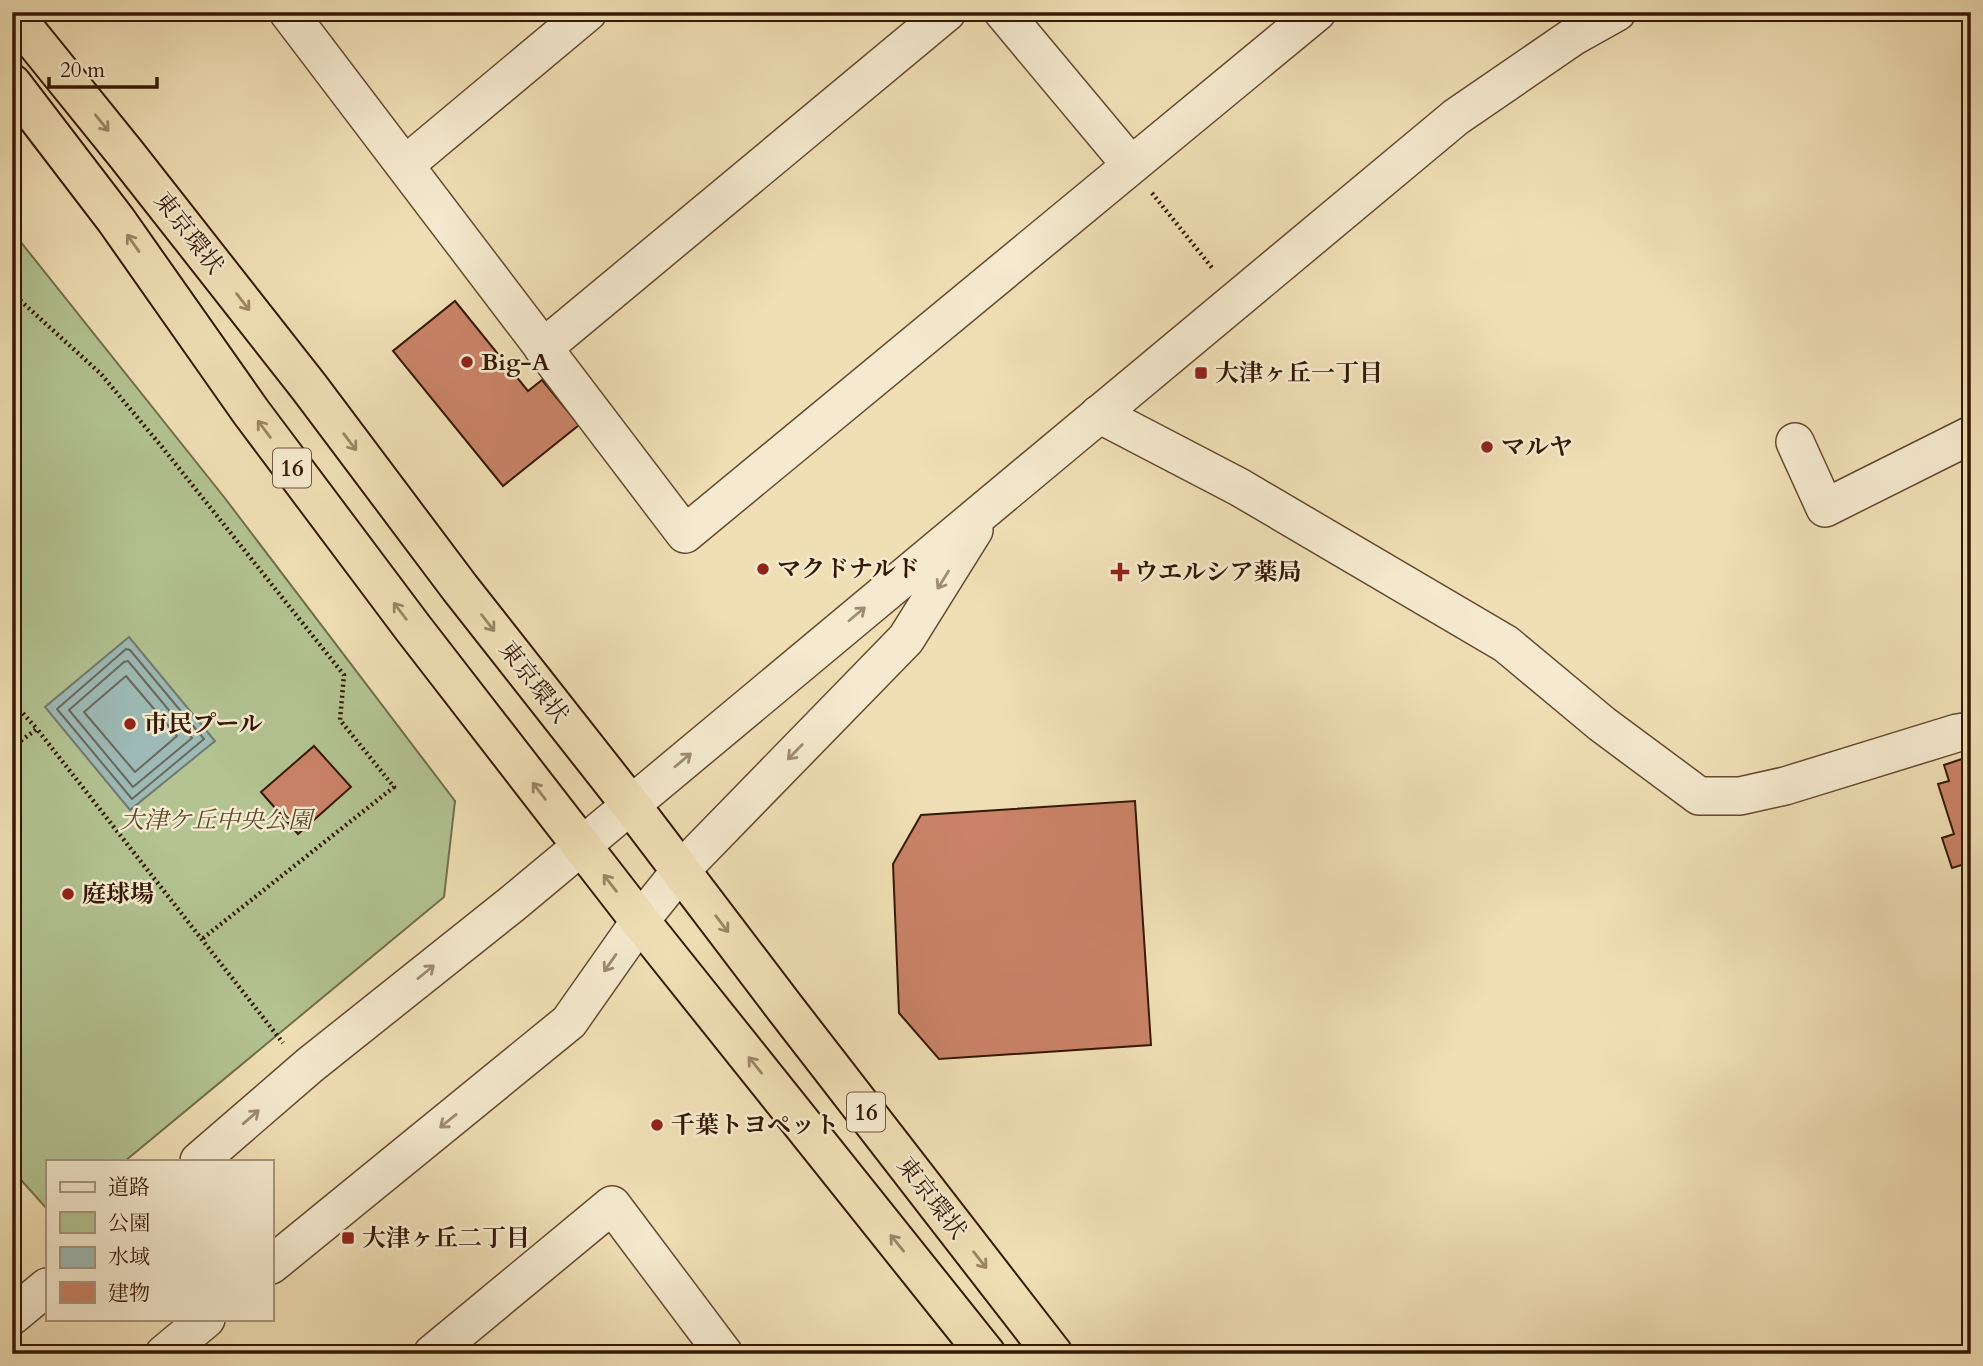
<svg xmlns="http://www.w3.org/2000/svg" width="1983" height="1366" viewBox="0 0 1983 1366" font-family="Cardo,'Noto Serif JP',serif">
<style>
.green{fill:#b3c392;stroke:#746e4a;stroke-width:2}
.water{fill:#9dbab6;stroke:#73796e;stroke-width:2}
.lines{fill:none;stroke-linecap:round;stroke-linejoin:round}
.shore{stroke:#69695c;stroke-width:2}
.building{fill:#ca8368;stroke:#351803;stroke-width:2}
.minor-casing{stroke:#644a30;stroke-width:40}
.highway-casing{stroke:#351803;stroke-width:42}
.path{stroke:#351803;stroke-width:4.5;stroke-dasharray:2 3.5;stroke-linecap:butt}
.minor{stroke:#f5eacf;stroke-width:37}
.highway{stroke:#f0dfb5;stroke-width:38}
.oneway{stroke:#9c8565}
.oneway2{stroke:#9f8c73}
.poi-dot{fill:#8f2418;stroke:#f5eacf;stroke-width:2.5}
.labels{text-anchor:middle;stroke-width:5;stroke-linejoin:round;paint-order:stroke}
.shield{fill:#f5eacf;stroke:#6f5740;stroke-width:2}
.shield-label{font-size:23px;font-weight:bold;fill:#351803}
.street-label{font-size:24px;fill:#351803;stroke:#f5eacf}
.poi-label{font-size:24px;font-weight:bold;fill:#351803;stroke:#f5eacf;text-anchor:start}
.park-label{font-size:24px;font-style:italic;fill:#5b4b2e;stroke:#f5eacf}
</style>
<rect width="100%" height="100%" fill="#f0dfb5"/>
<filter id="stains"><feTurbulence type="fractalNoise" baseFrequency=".00286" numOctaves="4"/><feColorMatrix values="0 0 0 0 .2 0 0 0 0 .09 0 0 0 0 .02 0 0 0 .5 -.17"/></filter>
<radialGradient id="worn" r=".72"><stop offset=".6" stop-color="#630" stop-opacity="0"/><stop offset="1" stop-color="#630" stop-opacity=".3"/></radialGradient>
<polygon class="green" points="12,231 224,497 455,801 444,897 125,1161 47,1161 47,1209 12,1170"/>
<polygon class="water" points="129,637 215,741 130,810 45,707"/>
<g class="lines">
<g class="shore">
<polygon points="126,649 130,650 204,739 132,799 57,709"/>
<polygon points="128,661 192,738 133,787 69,710 124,662"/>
<polygon points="126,676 177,736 135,772 84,712"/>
</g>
</g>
<g class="building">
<polygon points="455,301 528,391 542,380 579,425 503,486 393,351"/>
<polygon points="314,746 351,787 298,834 261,792"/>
<polygon points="1971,756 1971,862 1952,868 1942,838 1954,834 1938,784 1949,781 1944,765"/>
<polygon points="1135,801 1151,1045 939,1059 899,1013 893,864 921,815"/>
</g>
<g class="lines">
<defs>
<g id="minor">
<polyline points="288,12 685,534 1317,12"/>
<polyline points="1003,12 1130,164"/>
<polyline points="405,165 588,12"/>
<polyline points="543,348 947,12"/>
<polyline points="1099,414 1239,487 1506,644 1602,724 1699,796 1740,796 1785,786 1957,733 1971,731"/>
<polyline points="1795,442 1825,508 1971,435"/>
<polyline points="199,1161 310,1065 512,904 1456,117 1574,36 1617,12"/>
<polyline points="271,1265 569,1022 640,921 681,870 906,639 974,530"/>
<polyline points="12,1316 47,1287"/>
<polyline points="164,1354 206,1319"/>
<polyline points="432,1354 612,1205 724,1354"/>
</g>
<g id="highway">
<polyline points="12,13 126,154 309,387 460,588 630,804 785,1008 1053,1354"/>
<polyline points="12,84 116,220 251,412 413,628 640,921 986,1354"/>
</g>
</defs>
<use href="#minor" class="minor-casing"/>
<use href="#highway" class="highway-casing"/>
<g class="path">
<polyline points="1152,193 1213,269"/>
<polyline points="12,293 101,374 162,447 344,675 340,720 394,787 202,939"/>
<polyline points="12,701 37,729"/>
<polyline points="12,747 37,729 283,1043"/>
</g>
<use href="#minor" class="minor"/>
<use href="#highway" class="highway"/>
</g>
<defs><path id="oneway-shaft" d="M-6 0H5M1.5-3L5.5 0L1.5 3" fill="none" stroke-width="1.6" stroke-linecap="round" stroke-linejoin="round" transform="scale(1.75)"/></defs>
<g class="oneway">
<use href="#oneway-shaft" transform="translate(102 123) rotate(51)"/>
<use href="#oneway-shaft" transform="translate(133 243) rotate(-125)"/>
<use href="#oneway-shaft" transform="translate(243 302) rotate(52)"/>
<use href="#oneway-shaft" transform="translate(264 429) rotate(-127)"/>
<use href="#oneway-shaft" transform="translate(350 442) rotate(53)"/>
<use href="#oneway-shaft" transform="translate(400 611) rotate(-127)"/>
<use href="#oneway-shaft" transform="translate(488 623) rotate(52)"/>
<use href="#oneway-shaft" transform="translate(539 791) rotate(-128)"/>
<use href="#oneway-shaft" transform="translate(610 883) rotate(-128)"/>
<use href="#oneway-shaft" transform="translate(722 924) rotate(53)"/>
<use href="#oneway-shaft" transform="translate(755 1065) rotate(-129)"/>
<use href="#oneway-shaft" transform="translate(897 1243) rotate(-129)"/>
<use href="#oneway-shaft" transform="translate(980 1260) rotate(52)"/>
</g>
<g class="oneway2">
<use href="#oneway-shaft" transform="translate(943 580) rotate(122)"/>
<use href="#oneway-shaft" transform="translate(857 614) rotate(-40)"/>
<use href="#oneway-shaft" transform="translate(795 752) rotate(134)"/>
<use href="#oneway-shaft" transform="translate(683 760) rotate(-40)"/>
<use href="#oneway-shaft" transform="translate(610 963) rotate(125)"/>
<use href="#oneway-shaft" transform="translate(426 972) rotate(-39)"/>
<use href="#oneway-shaft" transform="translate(251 1117) rotate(-41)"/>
<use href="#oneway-shaft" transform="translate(448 1121) rotate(141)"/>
</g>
<g class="poi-dot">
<circle cx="467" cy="362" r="7"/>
<rect x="1194" y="366" width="14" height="14" rx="3.5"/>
<circle cx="1487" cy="447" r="7"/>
<circle cx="763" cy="569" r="7"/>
<path d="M1116.5 561.5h7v7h7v7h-7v7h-7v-7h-7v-7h7z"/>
<circle cx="130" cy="724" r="7"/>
<circle cx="68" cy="894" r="7"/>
<circle cx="657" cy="1125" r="7"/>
<rect x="341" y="1231" width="14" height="14" rx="3.5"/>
</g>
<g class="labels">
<g class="shield">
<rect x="273" y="448.5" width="38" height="39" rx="5"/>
<rect x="847" y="1092.5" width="38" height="39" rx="5"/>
</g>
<g class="shield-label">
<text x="292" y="476">16</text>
<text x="866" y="1120">16</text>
</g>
<g class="street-label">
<text transform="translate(189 233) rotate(52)" y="8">東京環状</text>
<text transform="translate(534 682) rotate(52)" y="8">東京環状</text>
<text transform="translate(932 1198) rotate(52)" y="8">東京環状</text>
</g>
<g class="poi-label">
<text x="481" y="370">Big-A</text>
<text x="1215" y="381">大津ヶ丘一丁目</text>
<text x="1501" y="455">マルヤ</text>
<text x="777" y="577">マクドナルド</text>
<text x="1134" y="580">ウエルシア薬局</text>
<text x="144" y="732">市民プール</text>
<text x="82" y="902">庭球場</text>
<text x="671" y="1133">千葉トヨペット</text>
<text x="362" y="1246">大津ヶ丘二丁目</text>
</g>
<g class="park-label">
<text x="216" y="828">大津ケ丘中央公園</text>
</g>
</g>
<rect width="1983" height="1366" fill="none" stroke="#f0dfb5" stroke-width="42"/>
<rect x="14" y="14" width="1955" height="1338" fill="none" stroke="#351803" stroke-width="3.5"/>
<rect x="21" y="21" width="1941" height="1324" fill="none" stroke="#351803" stroke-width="2"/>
<rect x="46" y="1160" width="228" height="161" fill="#f5eacf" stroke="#a8967d" stroke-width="2"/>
<rect x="60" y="1182" width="35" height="10" fill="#f5eacf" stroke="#a8967d" stroke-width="2"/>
<text x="108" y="1194" font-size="21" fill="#351803">道路</text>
<rect x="60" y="1212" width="35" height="21" fill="#b3c392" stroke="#a8967d" stroke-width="2"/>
<text x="108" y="1230" font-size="21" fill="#351803">公園</text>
<rect x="60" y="1247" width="35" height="21" fill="#9dbab6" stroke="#a8967d" stroke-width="2"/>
<text x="108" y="1264" font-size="21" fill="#351803">水域</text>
<rect x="60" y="1282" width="35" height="21" fill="#ca8368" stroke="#a8967d" stroke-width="2"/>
<text x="108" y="1300" font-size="21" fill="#351803">建物</text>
<path d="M49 77v10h108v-10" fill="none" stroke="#351803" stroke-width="3.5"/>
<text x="60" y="77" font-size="21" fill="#351803" stroke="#f5eacf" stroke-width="5" paint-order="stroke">20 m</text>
<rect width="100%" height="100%" filter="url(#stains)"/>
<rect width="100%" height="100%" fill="url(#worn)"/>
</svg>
